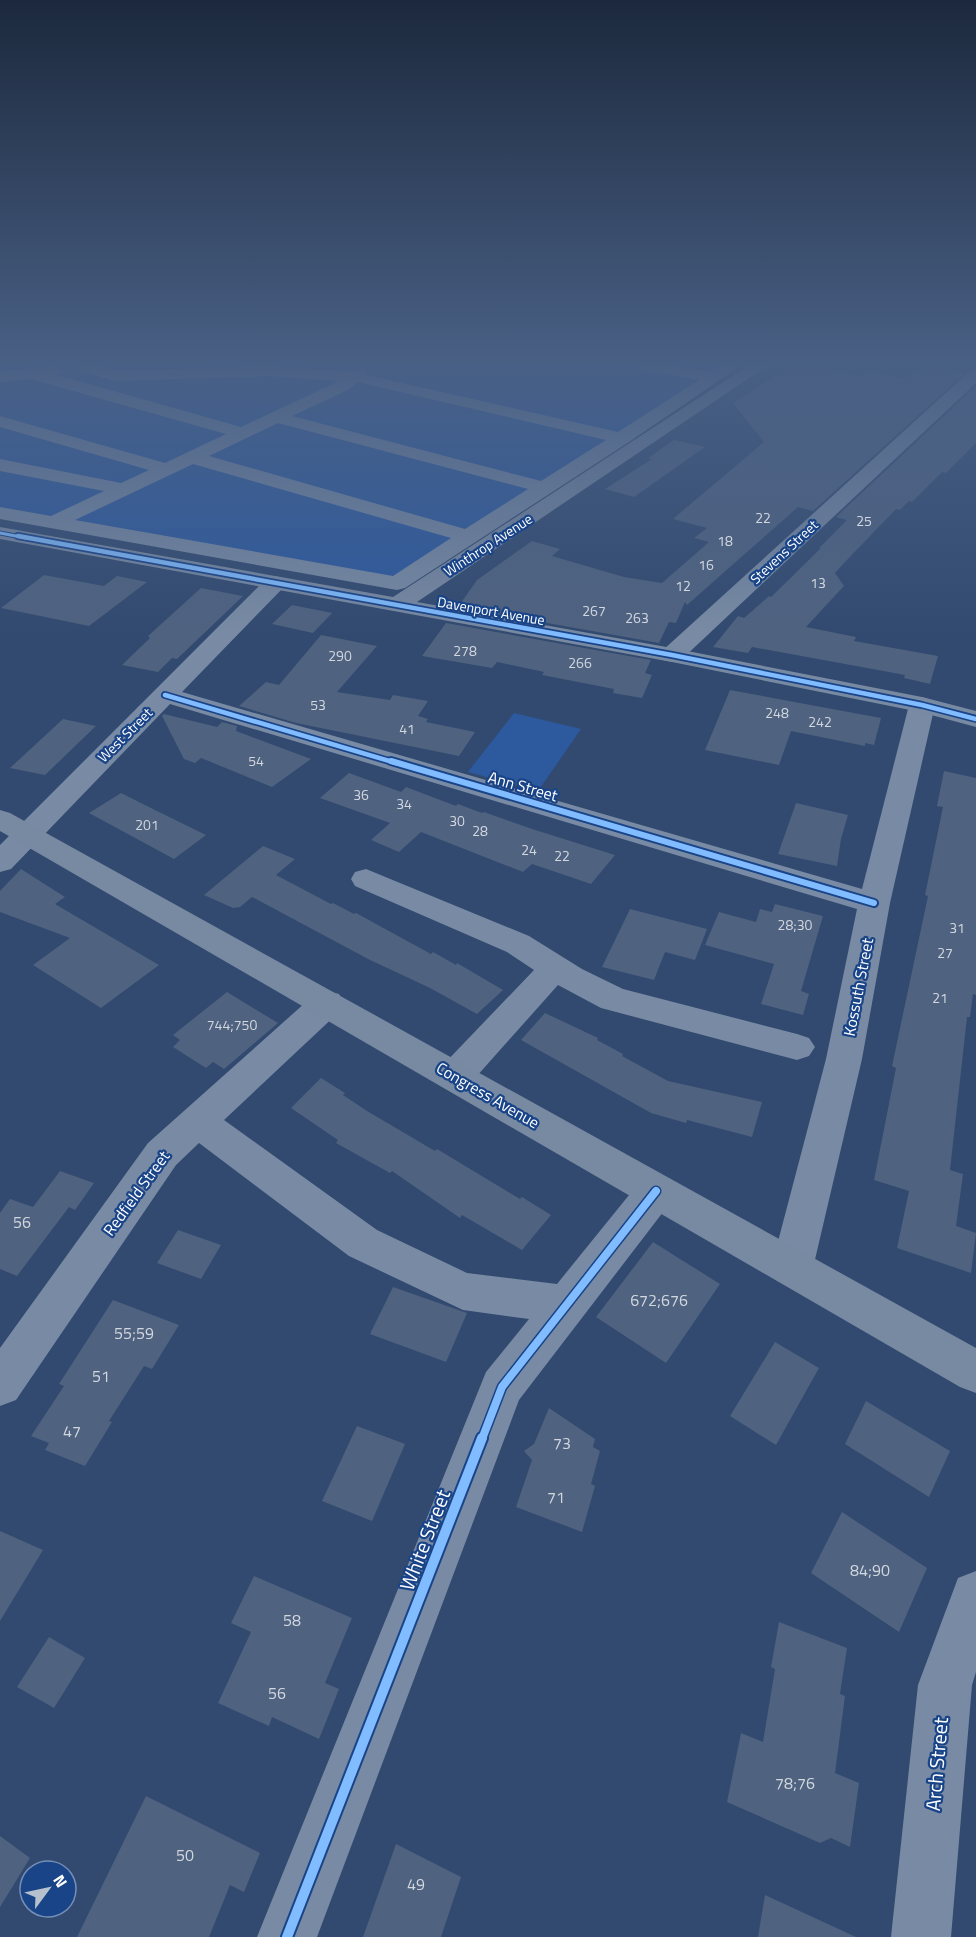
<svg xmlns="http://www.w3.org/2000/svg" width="976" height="1937" viewBox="0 0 976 1937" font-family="'Titillium Web',sans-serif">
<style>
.green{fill:#2d5a9f}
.building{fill:#4f6280}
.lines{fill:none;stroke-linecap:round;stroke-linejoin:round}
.minor{fill:#798ba4;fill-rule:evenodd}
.major{fill:#7889a2;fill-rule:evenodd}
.cycleway-far4-casing{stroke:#194488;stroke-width:5}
.cycleway-far3-casing{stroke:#194488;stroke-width:8}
.cycleway-far2-casing{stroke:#194488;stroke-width:10}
.cycleway-far1-casing{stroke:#194488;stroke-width:11}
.cycleway-casing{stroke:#194488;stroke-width:14}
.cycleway-far4{stroke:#80bcff;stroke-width:3}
.cycleway-far3{stroke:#80bcff;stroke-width:4.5}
.cycleway-far2{stroke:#80bcff;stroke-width:6}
.cycleway-far1{stroke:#80bcff;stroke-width:8}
.cycleway{stroke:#80bcff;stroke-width:10}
.labels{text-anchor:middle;stroke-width:4.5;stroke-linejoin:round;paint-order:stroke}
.number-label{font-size:14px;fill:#d3d8df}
.far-street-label{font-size:14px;fill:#fff;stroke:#194488}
.street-label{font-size:16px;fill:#fff;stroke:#194488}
.near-number-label{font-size:16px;fill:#d3d8df}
.near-street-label{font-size:20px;fill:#fff;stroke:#194488}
</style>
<rect width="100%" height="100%" fill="#324a6f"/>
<g class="green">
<polygon points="0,364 745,364 402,589 0,518"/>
<polygon points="514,713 581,729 538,791 468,772"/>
</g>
<g class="building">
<polygon points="794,364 807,364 858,375 864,370 904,378 925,365 965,373 813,511 798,507 687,605 685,602 676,623 669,622 659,643 458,607 477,580 532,541 560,549 552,556 624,577 662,583 709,542 694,538 707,528 673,519 764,442 733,403"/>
<polygon points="976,386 976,443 946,473 942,472 912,502 909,501 900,510 896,509 845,562 835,573 844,586 806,627 856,637 854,641 938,656 930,684 904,678 905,675 752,647 748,653 713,647 738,616 744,618 769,596 771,597 821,548 819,548 847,520 836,517"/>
<polygon points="674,440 705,447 634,497 605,489 652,459 648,458"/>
<polygon points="44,575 104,586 117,576 147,582 89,626 1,608"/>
<polygon points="201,588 243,596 177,659 172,658 158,672 122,665 150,638 148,636"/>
<polygon points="292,605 332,613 313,633 272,624"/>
<polygon points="446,623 651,660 645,673 652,675 642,698 613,693 614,689 542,675 544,672 497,662 492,668 422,656"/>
<polygon points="321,635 377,646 337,692 390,700 393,695 428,701 418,716 428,719 426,722 475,732 459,756 296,723 239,706 266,682 279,685"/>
<polygon points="730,690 881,718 874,745 865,743 865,746 791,731 779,765 705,750"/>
<polygon points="164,714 217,727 222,722 237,726 236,731 311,759 272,787 201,758 195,763 184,759 162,716"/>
<polygon points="63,719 96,726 45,775 10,768"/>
<polygon points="944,771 976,778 976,995 973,994 970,1017 967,1017 950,1170 963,1174 956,1226 976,1233 971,1273 897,1248 909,1191 874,1180 896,1068 892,1066 928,896 925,895 943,807 937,806"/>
<polygon points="349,773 401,792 406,787 456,806 458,804 482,813 484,812 532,829 615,855 591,884 532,864 523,872 421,832 399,852 371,840 390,823 320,798"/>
<polygon points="121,793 157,811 206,835 174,859 89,813"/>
<polygon points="796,803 848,815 841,839 837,866 778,854"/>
<polygon points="263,846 295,859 276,875 331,904 333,903 354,914 356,913 431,954 433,952 456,965 457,963 503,990 477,1014 430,988 370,960 252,897 240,907 233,908 204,895"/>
<polygon points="21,869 65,897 55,904 159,965 101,1008 33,965 70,938 0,912 0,891"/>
<polygon points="775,904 823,916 801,991 809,994 803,1015 761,1004 774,964 705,945 719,912 756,922 760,909 772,912"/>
<polygon points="630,909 707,929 695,960 665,952 654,980 602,967"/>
<polygon points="227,992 278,1023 224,1069 213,1062 206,1068 173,1047 180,1040 173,1035"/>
<polygon points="545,1013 598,1038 597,1040 623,1054 622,1056 668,1081 762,1102 752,1137 687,1120 686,1123 651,1113 521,1040"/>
<polygon points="321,1078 345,1093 343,1095 367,1111 435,1151 437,1149 520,1199 522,1197 551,1215 522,1250 462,1215 460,1218 392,1171 390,1173 336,1143 338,1140 291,1108"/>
<polygon points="60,1171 94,1183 75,1210 69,1207 17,1276 0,1269 0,1213 10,1199 33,1207"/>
<polygon points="178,1230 221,1245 201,1279 157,1263"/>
<polygon points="653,1242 720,1284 666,1363 596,1317"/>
<polygon points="393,1287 467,1313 446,1362 370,1334"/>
<polygon points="113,1300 179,1325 152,1369 144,1366 109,1421 112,1422 85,1466 45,1450 49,1443 31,1436 64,1386 59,1384"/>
<polygon points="775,1342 819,1368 776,1445 730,1416"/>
<polygon points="866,1401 950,1451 929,1497 845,1444"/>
<polygon points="549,1408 595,1439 593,1447 600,1451 591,1484 595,1486 582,1532 516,1507 532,1460 524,1451 534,1444"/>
<polygon points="357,1426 405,1444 372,1521 322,1501"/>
<polygon points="842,1512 927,1568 899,1632 811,1573"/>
<polygon points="0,1531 43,1550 0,1621"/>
<polygon points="254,1576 352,1618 325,1683 339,1689 319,1739 272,1717 269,1726 218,1703 251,1632 231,1623"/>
<polygon points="779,1622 847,1648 840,1694 845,1696 835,1773 859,1783 850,1847 831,1838 820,1843 727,1802 741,1733 763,1742 775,1669 771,1667"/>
<polygon points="49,1637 85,1658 54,1708 17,1687"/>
<polygon points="146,1796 260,1853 244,1892 230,1885 209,1937 77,1937"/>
<polygon points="0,1836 30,1858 0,1907"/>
<polygon points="396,1844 461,1877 441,1937 363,1937"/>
<polygon points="765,1895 856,1937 758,1937"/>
</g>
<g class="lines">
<g class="minor">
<path d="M80 364H93L115 371 269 366 351 372 360 368 366 370 367 375 618 432 699 380 643 369 635 364H668L711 372 724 364H743L629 442 405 588 397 590 0 519V507L51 516 104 491 0 471V459L121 483 149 470 0 427V416L165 463 226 434 31 379 0 382V372L55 366 63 371 57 375 241 427 339 381 269 376 114 381 80 370 78 367ZM358 382 606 440 541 481 292 416 348 390ZM278 423 528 489 465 529 209 456ZM193 464 451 538 393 576 75 520Z"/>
<polygon points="976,369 976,383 681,660 672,662 663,660 660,655 663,650 970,371"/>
<polygon points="275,576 283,578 286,583 283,588 182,692 862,889 909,705 913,700 922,697 931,700 935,705 890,903 862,1059 813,1268 807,1281 792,1286 777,1281 771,1268 826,1059 857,909 170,704 11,869 0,872 0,845 267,578"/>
<polygon points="366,869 529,936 582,969 623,989 797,1034 809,1038 815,1047 809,1056 797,1060 601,1008 558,985 468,1086 455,1090 442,1086 437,1076 442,1066 534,970 507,952 355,886 351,879 355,872"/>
<polygon points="327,991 339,994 344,1003 339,1012 224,1120 377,1230 467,1273 557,1284 642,1179 656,1174 670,1179 676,1191 670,1203 519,1400 317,1937 257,1937 486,1372 529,1319 463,1310 349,1256 199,1143 176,1165 16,1400 0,1406 0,1348 148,1143 315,994"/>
<polygon points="976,1571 976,1672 972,1685 951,1937 891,1937 918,1685 958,1578"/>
</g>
<g class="major">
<polygon points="751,364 770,364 417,602 672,648 922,697 976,711 976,727 920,712 672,662 0,539 0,527 393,597"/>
<polygon points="0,810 10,813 976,1348 976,1393 960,1387 0,831"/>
</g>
<defs>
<polyline id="cycleway-far4" points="0,533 26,538"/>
<g id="cycleway-far3">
<polyline points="18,536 672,655 922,705 976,719"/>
<polyline points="165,695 396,763"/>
</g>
<polyline id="cycleway-far2" points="391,761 874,903"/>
<polyline id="cycleway-far1" points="482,1439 502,1387 656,1191"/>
<polyline id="cycleway" points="287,1937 482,1438"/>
</defs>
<use href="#cycleway-far4" class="cycleway-far4-casing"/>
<use href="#cycleway-far3" class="cycleway-far3-casing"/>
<use href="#cycleway-far2" class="cycleway-far2-casing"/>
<use href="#cycleway-far1" class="cycleway-far1-casing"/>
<use href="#cycleway" class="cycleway-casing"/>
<use href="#cycleway-far4" class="cycleway-far4"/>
<use href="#cycleway-far3" class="cycleway-far3"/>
<use href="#cycleway-far2" class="cycleway-far2"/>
<use href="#cycleway-far1" class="cycleway-far1"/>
<use href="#cycleway" class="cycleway"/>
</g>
<linearGradient id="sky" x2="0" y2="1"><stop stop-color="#1c293d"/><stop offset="0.57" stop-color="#496085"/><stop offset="1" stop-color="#496085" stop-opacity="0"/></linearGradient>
<rect width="976" height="635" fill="url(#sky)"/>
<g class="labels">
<g class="number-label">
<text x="763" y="523">22</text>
<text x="864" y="526">25</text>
<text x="725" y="546">18</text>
<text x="706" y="570">16</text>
<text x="818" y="588">13</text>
<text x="683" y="591">12</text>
<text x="594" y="616">267</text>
<text x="637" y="623">263</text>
<text x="465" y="656">278</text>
<text x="340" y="661">290</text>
<text x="580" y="668">266</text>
<text x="318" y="710">53</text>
<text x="777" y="718">248</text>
<text x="820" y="727">242</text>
<text x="407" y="734">41</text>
<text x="256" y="766">54</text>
<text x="361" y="800">36</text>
<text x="404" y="809">34</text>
<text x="457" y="826">30</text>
<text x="147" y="830">201</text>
<text x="480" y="836">28</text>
<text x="529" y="855">24</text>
<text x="562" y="861">22</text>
<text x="795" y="930">28;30</text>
<text x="957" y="933">31</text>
<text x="945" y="958">27</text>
<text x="940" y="1003">21</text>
<text x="232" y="1030">744;750</text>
</g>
<g class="far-street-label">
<text transform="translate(488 545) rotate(-33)" y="5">Winthrop Avenue</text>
<text transform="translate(784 552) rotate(-43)" y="5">Stevens Street</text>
<text transform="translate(491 611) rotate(10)" y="5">Davenport Avenue</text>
<text transform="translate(125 735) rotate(-45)" y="5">West Street</text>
</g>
<g class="street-label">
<text transform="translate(523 786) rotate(16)" y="6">Ann Street</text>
<text transform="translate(858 987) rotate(-79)" y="6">Kossuth Street</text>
<text transform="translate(488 1095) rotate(30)" y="6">Congress Avenue</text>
<text transform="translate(136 1193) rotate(-54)" y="6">Redfield Street</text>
</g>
<g class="near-number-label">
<text x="22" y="1228">56</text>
<text x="659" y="1306">672;676</text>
<text x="134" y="1339">55;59</text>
<text x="101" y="1382">51</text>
<text x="72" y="1437">47</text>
<text x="562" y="1449">73</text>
<text x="556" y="1503">71</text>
<text x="870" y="1576">84;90</text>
<text x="292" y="1626">58</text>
<text x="277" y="1699">56</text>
<text x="795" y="1789">78;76</text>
<text x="185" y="1861">50</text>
<text x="416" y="1890">49</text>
</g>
<g class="near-street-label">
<text transform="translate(425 1540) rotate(-69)" y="7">White Street</text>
<text transform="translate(937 1764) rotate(-85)" y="7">Arch Street</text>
</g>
</g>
<g transform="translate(48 1889) rotate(57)"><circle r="28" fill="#194488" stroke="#758fb8" stroke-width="1.5"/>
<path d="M0-4.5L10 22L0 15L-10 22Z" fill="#b7c0cd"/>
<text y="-9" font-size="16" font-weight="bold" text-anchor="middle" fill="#ffffff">N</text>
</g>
</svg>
